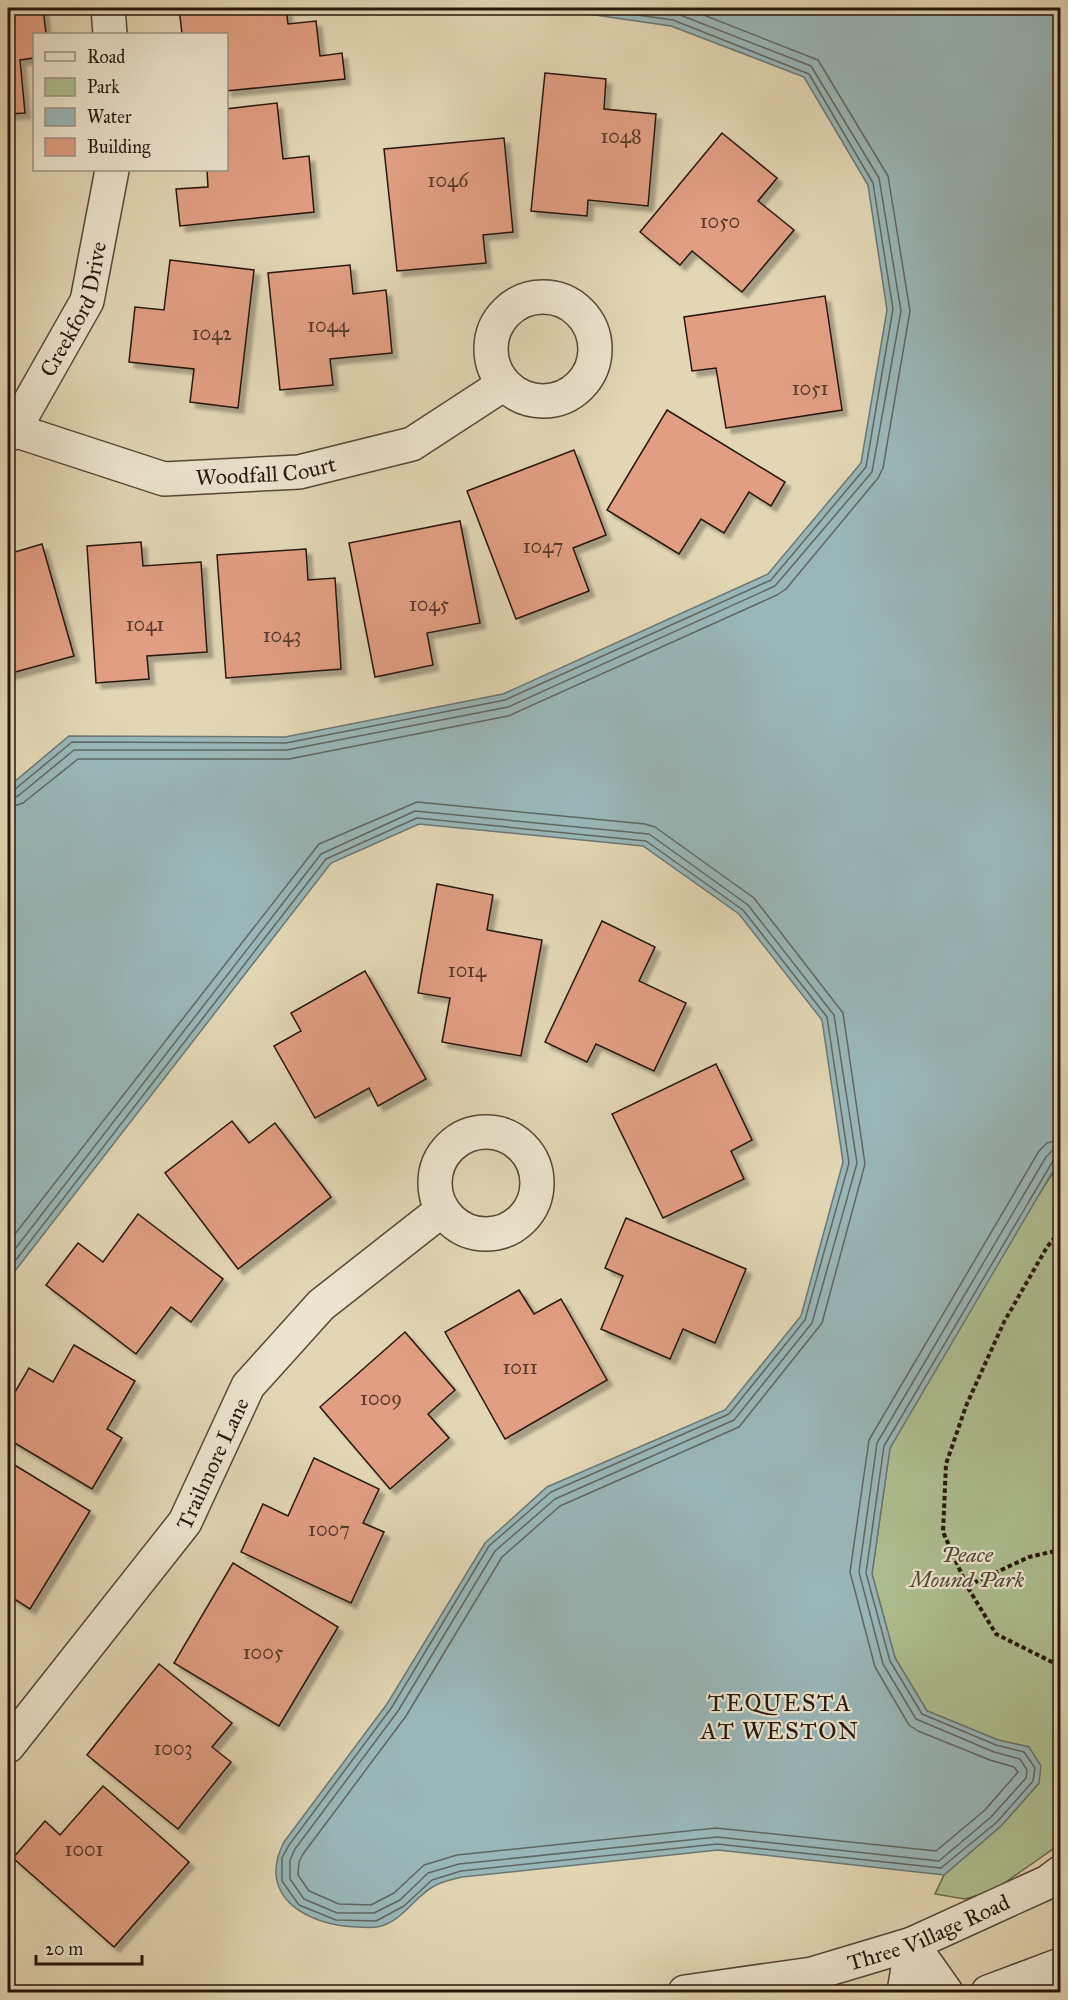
<svg xmlns="http://www.w3.org/2000/svg" width="1068" height="2000" viewBox="0 0 1068 2000" font-family="'IM FELL Great Primer',serif">
<style>
.green{fill:#aebf91;stroke:#6a6b4f;stroke-width:1.5}
.water{fill:#99b7b8;stroke:#6b7774;stroke-width:1.5}
.lines{fill:none;stroke-linecap:round;stroke-linejoin:round}
.shore{stroke:#606762;stroke-width:1.5}
.building{fill:#e19e82;stroke:#27170d;stroke-width:1.5;filter:url(#shadow)}
.minor-casing{stroke:#564737;stroke-width:36}
.path{stroke:#27170d;stroke-width:4;stroke-dasharray:4.5 3;stroke-linecap:butt}
.minor{stroke:#ece4ce;stroke-width:33}
.labels{text-anchor:middle;stroke-width:4.5;stroke-linejoin:round;paint-order:stroke}
.number-label{font-size:20px;fill:#56392a}
.street-label{font-size:22px;fill:#27170d;stroke:#ece4ce}
.park-label{font-size:22px;font-style:italic;fill:#504935;stroke:#ece4ce}
.neighbourhood-label{font-size:24px;letter-spacing:1.5px;fill:#27170d;stroke:#ece4ce}
</style>
<defs>
<filter id="shadow"><feDropShadow dx="5.5" dy="5.5" stdDeviation="1.5" flood-color="#0004"/></filter>
</defs>
<rect width="100%" height="100%" fill="#e2d6b4"/>
<filter id="stains"><feTurbulence type="fractalNoise" baseFrequency=".00333" numOctaves="4"/><feColorMatrix values="0 0 0 0 .2 0 0 0 0 .09 0 0 0 0 .02 0 0 0 .5 -.17"/></filter>
<radialGradient id="worn" r=".72"><stop offset=".6" stop-color="#630" stop-opacity="0"/><stop offset="1" stop-color="#630" stop-opacity=".3"/></radialGradient>
<polygon class="green" points="1060,1162 1060,1844 993,1891 965,1899 935,1894 944,1875 1001,1826 1039,1783 1029,1747 998,1740 927,1711 895,1658 872,1574 890,1448 976,1291"/>
<path class="water" d="M546 8H1060V1159L890 1448 872 1574 895 1658 927 1711 998 1740 1029 1747 1041 1766 1039 1783 1001 1826 944 1875 718 1850 462 1877C454 1879 443 1881 436 1885 415 1895 403 1922 377 1927 371 1928 364 1927 358 1927 310 1926 255 1898 284 1842L387 1704 485 1543 547 1487 725 1410 801 1316 843 1162 822 1020 739 914 643 846 419 824 331 863 8 1280V787L69 736 285 737 503 694 768 574 861 463 887 310 868 185 804 77 671 26Z"/>
<g class="lines">
<g class="shore">
<polyline points="8,791 14,790 72,742 286,743 505,700 771,580 866,467 893,309 873,183 809,74 673,20 587,8"/>
<polyline points="8,799 18,796 74,750 287,750 508,707 775,586 872,472 901,311 879,178 811,66 675,13 639,8"/>
<polyline points="8,808 23,803 78,759 289,759 508,716 777,595 786,589 878,478 883,468 910,311 888,176 818,60 686,8"/>
<polyline points="8,1243 319,844 417,802 645,824 655,827 754,898 843,1013 865,1164 822,1323 739,1427 560,1506 502,1557 406,1716 303,1854 299,1862 298,1875 309,1891 339,1904 371,1905 394,1893 424,1865 457,1855 716,1828 936,1851 985,1810 1018,1772 1014,1767 990,1760 918,1731 909,1725 875,1667 850,1572 869,1440 1039,1151 1047,1143 1060,1140"/>
<polyline points="8,1258 321,854 415,811 649,834 748,905 834,1015 857,1163 812,1323 734,1420 555,1499 495,1551 398,1711 295,1849 290,1860 290,1879 304,1899 337,1913 374,1913 400,1900 428,1873 459,1864 717,1837 939,1861 991,1817 1026,1778 1027,1770 1020,1759 994,1752 916,1719 883,1664 859,1572 877,1443 1046,1157 1052,1151 1060,1150"/>
<polyline points="8,1270 326,859 417,818 646,841 743,910 827,1017 849,1163 805,1320 729,1414 551,1492 489,1546 392,1707 289,1845 282,1858 282,1881 299,1905 336,1920 376,1921 404,1906 432,1880 461,1871 717,1844 941,1868 997,1822 1033,1781 1035,1768 1024,1752 996,1745 922,1714 890,1661 866,1573 884,1446 1053,1161 1060,1157"/>
</g>
</g>
<g class="building">
<polygon points="43,8 46,34 34,34 34,58 20,60 25,113 8,114 8,9"/>
<polygon points="179,8 286,8 288,24 316,21 320,56 342,53 345,79 226,91 226,34 182,34"/>
<polygon points="545,73 606,79 604,109 656,114 648,206 588,200 587,216 531,211"/>
<polygon points="277,103 283,159 309,156 314,212 180,226 176,189 208,187 207,170 226,170 226,109"/>
<polygon points="722,133 777,178 758,201 794,230 742,292 692,251 680,265 640,232"/>
<polygon points="504,138 513,232 483,235 486,263 397,271 384,149"/>
<polygon points="170,260 254,270 238,408 190,402 194,369 129,362 135,307 164,310"/>
<polygon points="350,265 353,294 386,290 392,353 330,359 333,385 280,390 268,273"/>
<polygon points="825,296 842,410 726,428 716,368 692,371 684,317"/>
<polygon points="667,410 785,482 771,506 749,492 724,533 701,519 679,554 607,510"/>
<polygon points="574,450 606,535 573,548 589,591 516,619 467,491"/>
<polygon points="460,521 480,623 427,633 433,665 375,677 349,543"/>
<polygon points="141,542 143,566 201,562 207,652 147,656 149,679 96,683 87,546"/>
<polygon points="42,544 74,656 8,674 8,554"/>
<polygon points="306,549 308,580 335,578 341,669 226,678 217,555"/>
<polygon points="437,884 493,895 487,930 542,940 521,1056 442,1042 450,998 418,993"/>
<polygon points="602,921 655,947 639,981 686,1003 654,1071 596,1044 587,1062 545,1042"/>
<polygon points="365,971 426,1079 378,1106 369,1088 315,1118 274,1046 301,1031 291,1013"/>
<polygon points="716,1064 752,1140 731,1151 744,1179 663,1218 612,1114"/>
<polygon points="232,1121 249,1143 275,1123 331,1197 238,1269 165,1173"/>
<polygon points="138,1214 223,1279 191,1322 171,1307 136,1354 46,1285 78,1243 103,1262"/>
<polygon points="626,1218 746,1269 715,1343 683,1329 670,1359 601,1329 623,1276 605,1268"/>
<polygon points="519,1290 534,1314 561,1299 607,1380 505,1439 445,1332"/>
<polygon points="405,1332 455,1390 428,1414 449,1438 390,1489 320,1407"/>
<polygon points="74,1345 135,1381 107,1429 122,1438 92,1489 8,1439 8,1404 29,1368 53,1382"/>
<polygon points="314,1458 379,1489 363,1523 384,1532 351,1603 241,1552 263,1504 288,1516"/>
<polygon points="8,1461 90,1511 30,1609 8,1595"/>
<polygon points="233,1563 338,1627 279,1726 174,1663"/>
<polygon points="159,1664 232,1723 212,1747 231,1762 178,1829 87,1755"/>
<polygon points="103,1786 189,1862 114,1947 13,1858 45,1821 60,1835"/>
</g>
<g class="lines">
<defs>
<g id="minor">
<polyline points="108,8 110,34"/>
<circle cx="543" cy="349" r="52"/>
<path id="s1" d="M14 430 164 479 299 472 412 444 504 384"/>
<path id="s2" d="M8 435 14 430 87 301 112 170"/>
<circle cx="486" cy="1183" r="51"/>
<path id="s3" d="M8 1746 185 1522 248 1386 321 1305 442 1210"/>
<polyline points="912,1944 946,1992"/>
<path id="s4" d="M685 1992 812 1974 912 1944 1048 1882 1060 1873"/>
<polyline points="904,1992 912,1944"/>
<polyline points="988,1992 1060,1965"/>
</g>
</defs>
<use href="#minor" class="minor-casing"/>
<g class="path">
<polyline points="1060,1231 1047,1247 1004,1322 966,1406 946,1464 943,1532 967,1586 996,1634 1054,1663 1060,1657"/>
<polyline points="967,1586 1029,1557 1060,1550"/>
</g>
<use href="#minor" class="minor"/>
</g>
<g class="labels">
<g class="number-label">
<text x="621" y="143">1048</text>
<text x="448" y="187">1046</text>
<text x="720" y="228">1050</text>
<text x="328" y="332">1044</text>
<text x="212" y="340">1042</text>
<text x="810" y="395">1051</text>
<text x="543" y="553">1047</text>
<text x="429" y="611">1045</text>
<text x="145" y="631">1041</text>
<text x="282" y="642">1043</text>
<text x="467" y="977">1014</text>
<text x="520" y="1374">1011</text>
<text x="381" y="1405">1009</text>
<text x="329" y="1536">1007</text>
<text x="263" y="1659">1005</text>
<text x="173" y="1755">1003</text>
<text x="84" y="1856">1001</text>
</g>
<g class="street-label">
<text dy="8" stroke="none"><textPath href="#s2" startOffset="144">Creekford Drive</textPath></text>
<text dy="8" stroke="none"><textPath href="#s1" startOffset="260">Woodfall Court</textPath></text>
<text dy="8" stroke="none"><textPath href="#s3" startOffset="350">Trailmore Lane</textPath></text>
<text dy="8" stroke="none"><textPath href="#s4" startOffset="252">Three Village Road</textPath></text>
</g>
<g class="park-label">
<text x="967" y="1562">Peace<tspan x="967" dy="25">Mound Park</tspan></text>
</g>
<g class="neighbourhood-label">
<text x="780" y="1711">TEQUESTA<tspan x="780" dy="28">AT WESTON</tspan></text>
</g>
</g>
<rect width="1068" height="2000" fill="none" stroke="#e2d6b4" stroke-width="30"/>
<rect x="9" y="9" width="1050" height="1982" fill="none" stroke="#27170d" stroke-width="3"/>
<rect x="15" y="15" width="1038" height="1970" fill="none" stroke="#27170d" stroke-width="1.5"/>
<rect x="33" y="33" width="195" height="138" fill="#ece4ce" stroke="#9d9281" stroke-width="1.5"/>
<rect x="45" y="52" width="30" height="9" fill="#ece4ce" stroke="#9d9281" stroke-width="1.5"/>
<text x="87" y="63" font-size="18" fill="#27170d">Road</text>
<rect x="45" y="78" width="30" height="18" fill="#aebf91" stroke="#9d9281" stroke-width="1.5"/>
<text x="87" y="93" font-size="18" fill="#27170d">Park</text>
<rect x="45" y="108" width="30" height="18" fill="#99b7b8" stroke="#9d9281" stroke-width="1.5"/>
<text x="87" y="123" font-size="18" fill="#27170d">Water</text>
<rect x="45" y="138" width="30" height="18" fill="#e19e82" stroke="#9d9281" stroke-width="1.5"/>
<text x="87" y="153" font-size="18" fill="#27170d">Building</text>
<path d="M36 1955v9h106v-9" fill="none" stroke="#27170d" stroke-width="3"/>
<text x="45" y="1955" font-size="18" fill="#27170d" stroke="#ece4ce" stroke-width="4.5" paint-order="stroke">20 m</text>
<rect width="100%" height="100%" filter="url(#stains)"/>
<rect width="100%" height="100%" fill="url(#worn)"/>
</svg>
